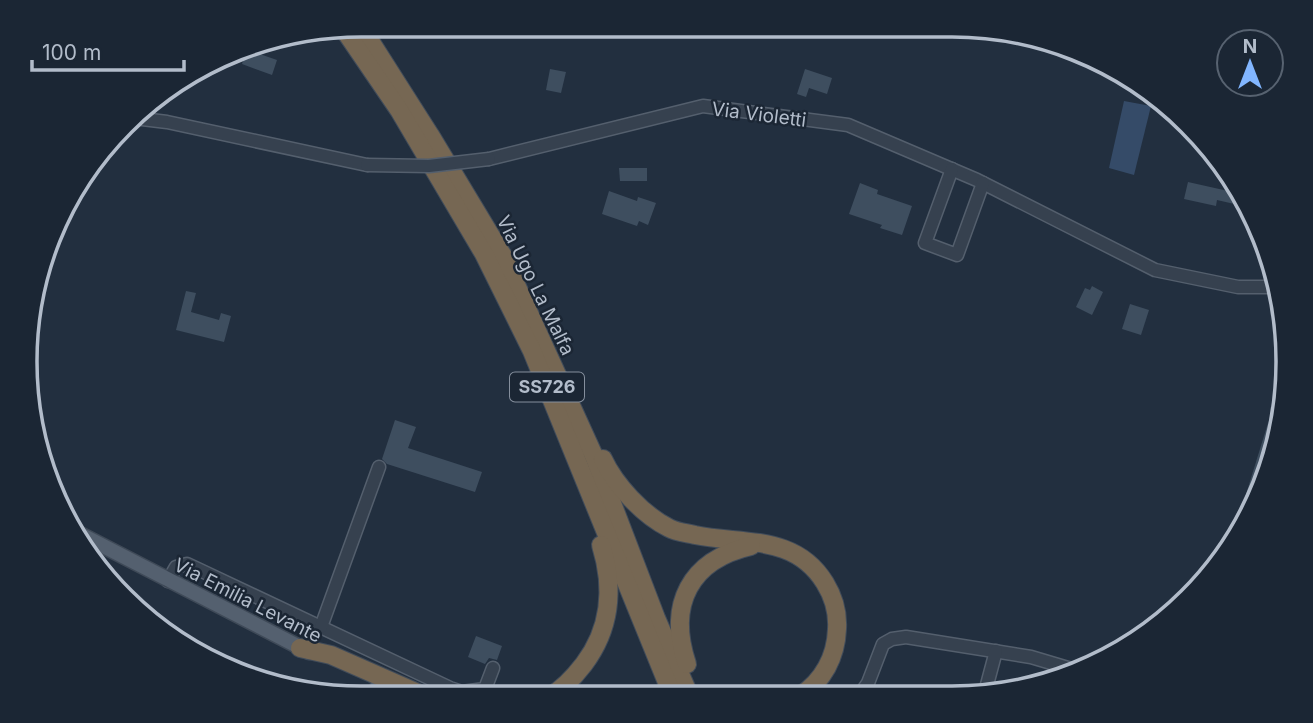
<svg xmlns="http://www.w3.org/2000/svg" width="1313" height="723" viewBox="0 0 1313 723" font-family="Inter,sans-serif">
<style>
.water{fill:#354b68}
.building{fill:#3e4e5f}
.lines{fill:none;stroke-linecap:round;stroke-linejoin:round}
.minor-casing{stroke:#545f6d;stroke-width:15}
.major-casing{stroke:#3f4a58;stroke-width:17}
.highway-casing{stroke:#414c5a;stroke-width:20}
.minor{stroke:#36414f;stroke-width:12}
.major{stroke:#54606f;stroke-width:14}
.highway{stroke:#766753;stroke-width:18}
.minor-bridge-casing{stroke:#545f6d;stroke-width:15;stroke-linecap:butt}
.minor-bridge{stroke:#36414f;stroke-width:12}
.labels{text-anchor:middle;stroke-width:5;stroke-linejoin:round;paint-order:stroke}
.shield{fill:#1b2634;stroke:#858f9d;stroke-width:2}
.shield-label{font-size:18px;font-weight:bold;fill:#b2bcca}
.street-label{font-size:19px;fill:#b2bcca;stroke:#1b2634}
.rim{fill:none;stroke:#b2bcca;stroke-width:3.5}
</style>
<rect width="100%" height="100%" fill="#222f3f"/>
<polygon class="water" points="1124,101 1151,106 1134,175 1109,168"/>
<g class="building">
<polygon points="243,48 277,60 272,75 242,64 243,61 229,55"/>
<polygon points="550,69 566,72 561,93 546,90"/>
<polygon points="805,69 832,78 827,94 809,88 806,97 797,94"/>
<polygon points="619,168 647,168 647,181 620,181"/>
<polygon points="1188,182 1237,193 1243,206 1217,200 1216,206 1184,199"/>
<polygon points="860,183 878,190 877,194 912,206 902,235 880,228 882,225 849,214"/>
<polygon points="609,191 637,201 638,197 656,203 648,225 639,221 637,226 602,214"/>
<polygon points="1092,286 1103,292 1092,315 1076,307 1085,288 1090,290"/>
<polygon points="186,291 196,293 191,312 219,320 221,313 231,316 224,342 176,330"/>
<polygon points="1130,304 1149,310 1141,335 1122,329"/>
<polygon points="1272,410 1283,413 1244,530 1231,543"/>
<polygon points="395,420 416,427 408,448 482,472 475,492 387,464 382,459"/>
<polygon points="476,636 502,646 497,660 489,658 485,664 468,657"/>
</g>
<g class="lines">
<defs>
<g id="minor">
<polyline points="134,118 167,122 367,165"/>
<polyline points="489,159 703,106 848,125 977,180 1155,270 1238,287 1278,287"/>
<polyline points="952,169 925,243 957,255 983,183"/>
<polyline points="168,581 176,567 187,564 450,688 462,692 485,689 493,668"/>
<polyline points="321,627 379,467"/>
<polyline points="859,696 868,683 883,644 892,639 906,637 1031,657 1068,668"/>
<polyline points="984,696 996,651"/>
</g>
<g id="major">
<polyline points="76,532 309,652"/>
<polyline points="378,685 405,698"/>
</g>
<g id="highway">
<polyline points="360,25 430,135 503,256 594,456 656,618 690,697"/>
<polyline points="343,28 399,110 484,254 532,351 673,697"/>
<path d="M603 459C615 485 643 515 669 528 676 532 687 533 695 535 743 545 795 534 825 583 833 596 838 613 837 629 836 657 823 681 800 696"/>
<polyline points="300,648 331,655 429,698"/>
<path d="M687 664C667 604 690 560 751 546"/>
<path d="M549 697C563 689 574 677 584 664 611 628 614 587 601 545"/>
</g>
</defs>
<use href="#minor" class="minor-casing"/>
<use href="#major" class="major-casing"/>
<use href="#highway" class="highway-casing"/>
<use href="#minor" class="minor"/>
<use href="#major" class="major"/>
<use href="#highway" class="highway"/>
<defs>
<polyline id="minor-bridge" points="367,165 429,166 489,159"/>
</defs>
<use href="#minor-bridge" class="minor-bridge-casing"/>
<use href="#minor-bridge" class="minor-bridge"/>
</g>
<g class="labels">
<rect class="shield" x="510" y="372.5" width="74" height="29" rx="5"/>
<g class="shield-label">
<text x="547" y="393">SS726</text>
</g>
<g class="street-label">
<text transform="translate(759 114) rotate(7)" y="7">Via Violetti</text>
<text transform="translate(536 285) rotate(64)" y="7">Via Ugo La Malfa</text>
<text transform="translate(248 600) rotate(27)" y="7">Via Emilia Levante</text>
</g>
</g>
<path d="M0 0H1313V723H0ZM361 37H952A324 324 0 0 1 1276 361V362A324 324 0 0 1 952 686H361A324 324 0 0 1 37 362V361A324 324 0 0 1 361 37Z" fill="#1b2634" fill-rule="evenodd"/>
<path class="rim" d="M361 37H952A324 324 0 0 1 1276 361V362A324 324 0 0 1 952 686H361A324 324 0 0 1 37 362V361A324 324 0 0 1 361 37Z"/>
<g transform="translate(1250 63)"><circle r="33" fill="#1b2634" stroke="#576270" stroke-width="2"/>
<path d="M0-5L12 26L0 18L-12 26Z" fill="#82b6ff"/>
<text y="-10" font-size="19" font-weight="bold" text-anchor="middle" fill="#b2bcca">N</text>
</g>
<path d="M32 60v10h152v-10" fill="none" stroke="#b2bcca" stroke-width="3.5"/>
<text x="42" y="60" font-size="21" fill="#b2bcca" stroke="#1b2634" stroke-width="5" paint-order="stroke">100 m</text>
</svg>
